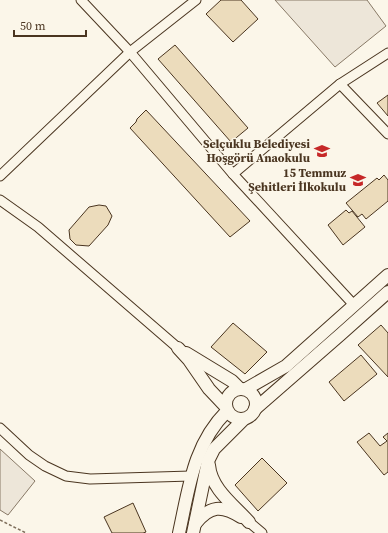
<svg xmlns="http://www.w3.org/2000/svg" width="388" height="533" viewBox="0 0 388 533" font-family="'Source Serif 4',serif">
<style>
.green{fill:#ede6d9;stroke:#887966}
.building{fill:#ecdcbc;stroke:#4a3520}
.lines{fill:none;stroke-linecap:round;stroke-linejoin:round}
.street-casing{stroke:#4a3520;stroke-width:11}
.secondary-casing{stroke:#4a3520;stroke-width:14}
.path{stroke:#7f6f5c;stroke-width:1.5;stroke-dasharray:3 2;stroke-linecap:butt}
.street{stroke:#fbf6e9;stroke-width:9}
.secondary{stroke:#fbf6e9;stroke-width:12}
.labels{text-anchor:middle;stroke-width:3;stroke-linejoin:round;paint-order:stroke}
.poi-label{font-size:12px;font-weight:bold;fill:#4a3520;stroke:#fbf6e9;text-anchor:end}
</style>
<rect width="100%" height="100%" fill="#fbf6e9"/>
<g class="green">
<polygon points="275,0 367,0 386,26 335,67"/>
<polygon points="0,449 35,481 8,515 0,510"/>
</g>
<g class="building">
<polygon points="221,0 241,0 258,19 233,42 206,14"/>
<polygon points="175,45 248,128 231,142 158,59"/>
<polygon points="388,95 388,116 377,103"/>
<polygon points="146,110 250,221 230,237 130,128 136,122 137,119"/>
<polygon points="384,175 388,180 388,201 366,219 362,214 358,217 346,203 377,178 379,180"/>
<polygon points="99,205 106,206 112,216 108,225 89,246 76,245 70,239 69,230 89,207"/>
<polygon points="346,210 349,213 352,211 365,227 343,245 328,225"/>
<polygon points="233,323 267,352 245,374 211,347"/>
<polygon points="381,325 388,333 388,377 358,345"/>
<polygon points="361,355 377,374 344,401 329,382"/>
<polygon points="369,433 380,446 387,441 383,437 388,433 388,472 384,475 357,442"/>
<polygon points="262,458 287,483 258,511 235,485"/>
<polygon points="133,503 146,532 143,533 112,533 104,517"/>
</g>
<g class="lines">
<defs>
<g id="street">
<polyline points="81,0 130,52 233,174 354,305"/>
<polyline points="340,84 388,134"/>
<polyline points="233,174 340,84 388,53"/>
<polyline points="0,176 130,52 196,0"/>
<polyline points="0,200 38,227 178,348"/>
<polyline points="0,428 29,455 45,466 66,476 90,479 191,476"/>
<polyline points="249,522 262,533"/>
</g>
<g id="secondary">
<polyline points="178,348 189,360 209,389 226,407"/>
<polyline points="186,353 232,381 240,389"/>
<circle cx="241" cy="404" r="15"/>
<polyline points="246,389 286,366 388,275"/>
<polyline points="255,409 341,334 388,292"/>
<path d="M209 465C211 489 234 505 249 522"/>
<path d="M195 524C210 505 222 505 241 517"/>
<path d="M179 533C189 488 193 445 227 411"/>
<polyline points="193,533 208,461 214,449 244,419"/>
</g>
</defs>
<use href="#street" class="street-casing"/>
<use href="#secondary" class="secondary-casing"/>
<polyline class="path" points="0,520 26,533"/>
<use href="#street" class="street"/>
<use href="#secondary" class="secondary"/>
</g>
<defs>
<symbol id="school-bare" viewBox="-9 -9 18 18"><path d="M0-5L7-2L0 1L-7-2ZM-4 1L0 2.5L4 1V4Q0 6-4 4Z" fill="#c62828" stroke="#fbf6e9" stroke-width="2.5" paint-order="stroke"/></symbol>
</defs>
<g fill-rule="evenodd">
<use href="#school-bare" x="311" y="140" width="22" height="22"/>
<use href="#school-bare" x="347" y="169" width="22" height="22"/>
</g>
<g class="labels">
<g class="poi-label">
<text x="310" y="148">Selçuklu Belediyesi<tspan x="310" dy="14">Hoşgörü Anaokulu</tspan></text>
<text x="346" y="177">15 Temmuz<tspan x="346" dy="14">Şehitleri İlkokulu</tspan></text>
</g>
</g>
<path d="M14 30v6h72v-6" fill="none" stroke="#4a3520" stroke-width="2"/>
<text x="20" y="30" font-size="12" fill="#4a3520" stroke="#fbf6e9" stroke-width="3" paint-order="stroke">50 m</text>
</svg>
